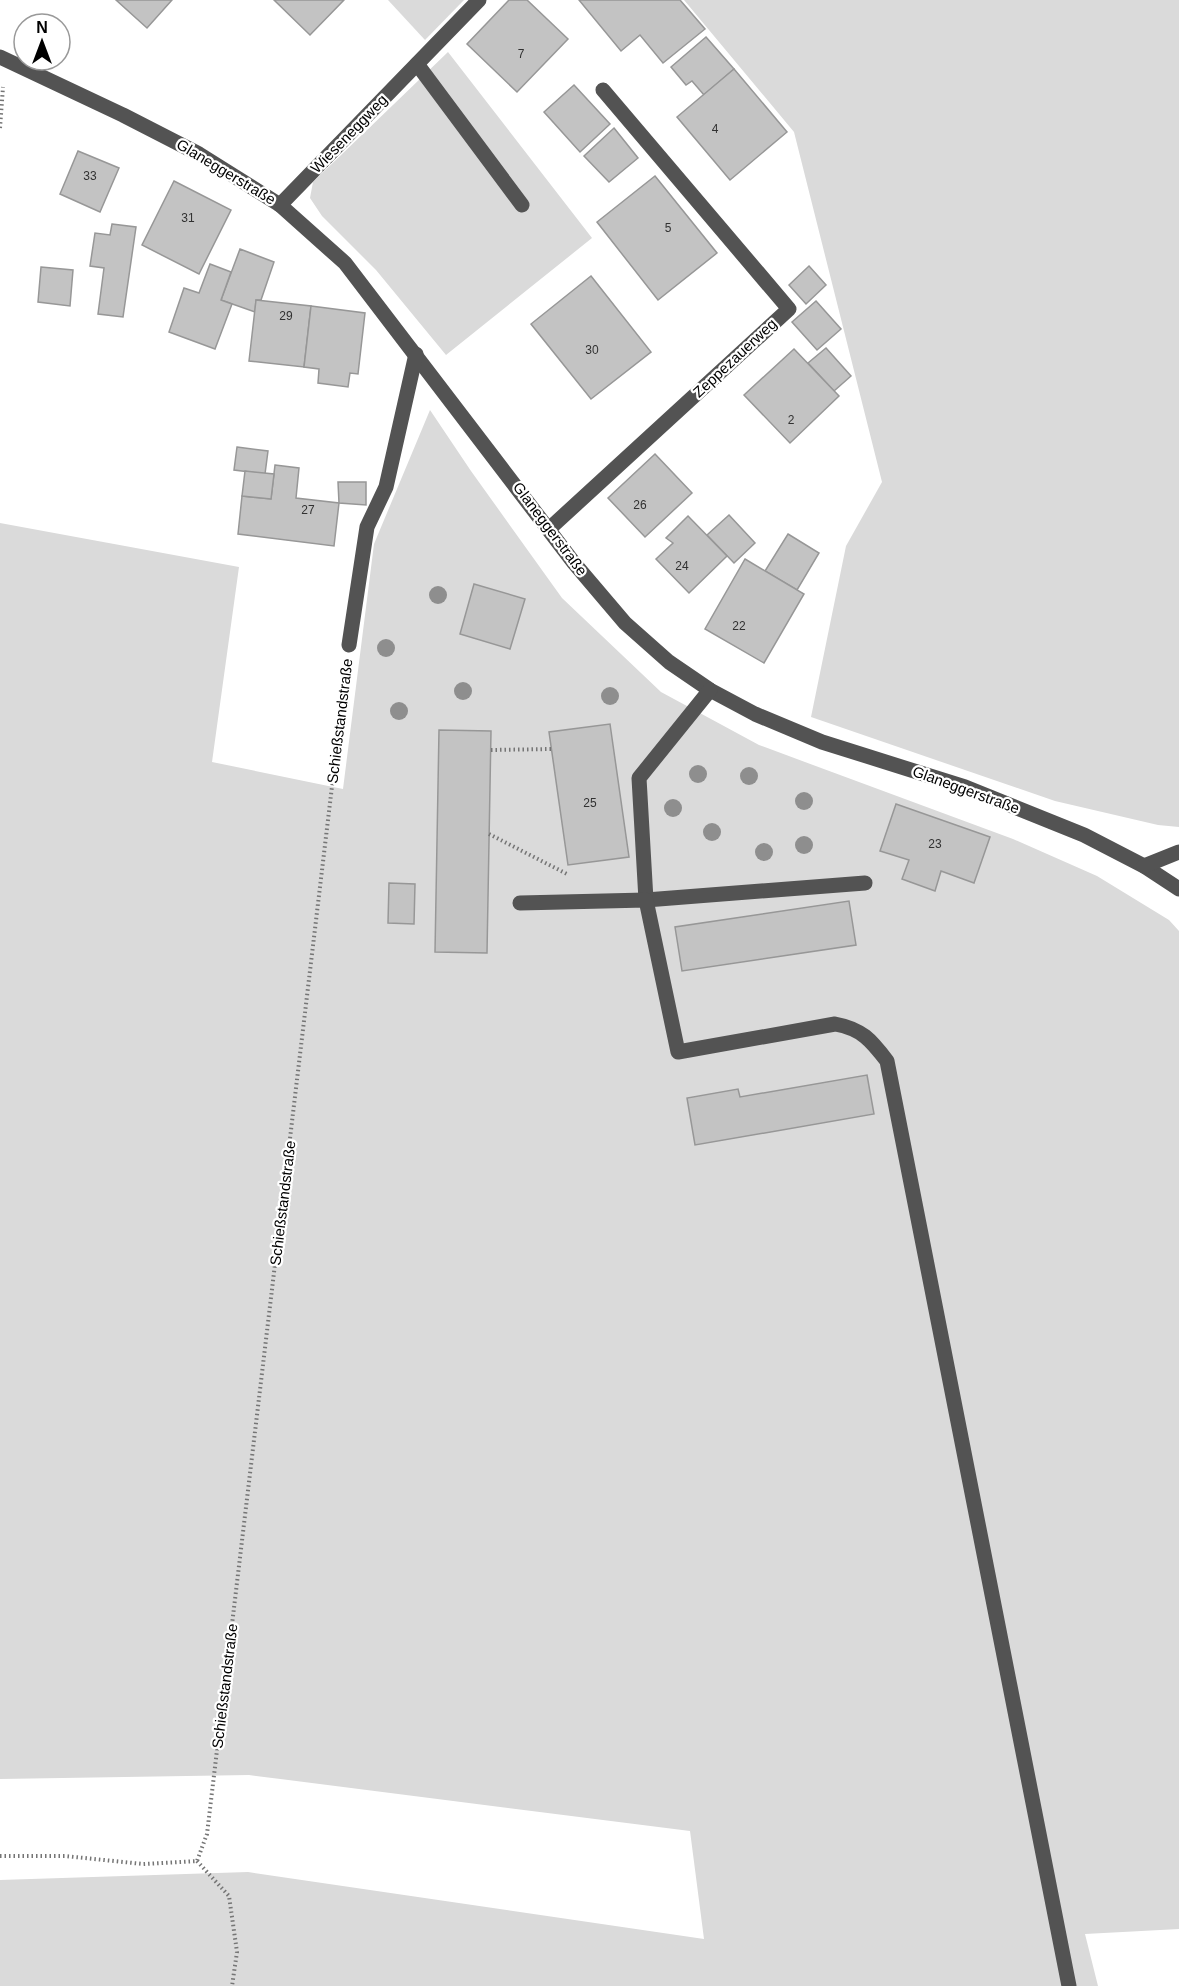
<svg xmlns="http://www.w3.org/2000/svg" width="1179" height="1986" viewBox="0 0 1179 1986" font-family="Arial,sans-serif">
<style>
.green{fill:#dadada}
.building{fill:#c3c3c3;stroke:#979797;stroke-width:1.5}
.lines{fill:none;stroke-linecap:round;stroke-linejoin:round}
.path{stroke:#757575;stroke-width:4;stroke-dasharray:1.5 3;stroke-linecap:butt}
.minor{stroke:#535353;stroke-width:15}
.tree{fill:#8e8e8e}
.labels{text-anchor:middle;stroke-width:4.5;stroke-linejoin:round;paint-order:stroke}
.number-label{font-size:12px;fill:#313131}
.street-label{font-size:15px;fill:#000;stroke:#fff}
</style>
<rect width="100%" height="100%" fill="#fff"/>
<g class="green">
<polygon points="388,0 464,0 425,40"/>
<polygon points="684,0 1179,0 1179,827 1158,825 1055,801 811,717 846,546 882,482 794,132"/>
<polygon points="448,52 592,238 446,355 376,270 322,216 310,198 313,182"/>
<polygon points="430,410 471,471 562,598 661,692 759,745 1013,839 1097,876 1169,920 1179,931 1179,1929 1085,1934 1098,1986 0,1986 0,1880 248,1872 704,1939 690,1831 249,1775 0,1779 0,523 239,567 212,762 343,789 374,544"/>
</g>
<g class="building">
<polygon points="116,0 172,0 147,28"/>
<polygon points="274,0 344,0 310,35"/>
<polygon points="509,0 527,0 568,39 517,92 467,44"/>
<polygon points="579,0 680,0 705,29 663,63 640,35 621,51"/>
<polygon points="706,37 734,69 704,95 692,81 686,85 671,67"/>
<polygon points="734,69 787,132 730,180 677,117"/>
<polygon points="574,85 610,124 580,152 544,112"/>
<polygon points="614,128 638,158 609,182 584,156"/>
<polygon points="78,151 119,168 100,212 60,194"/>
<polygon points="655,176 717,253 658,300 597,222"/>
<polygon points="174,181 231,210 199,274 142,245"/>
<polygon points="112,224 136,227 123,317 98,314 104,268 90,266 95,233 110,235"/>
<polygon points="240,249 274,262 261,300 256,300 255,312 221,300"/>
<polygon points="210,264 231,272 221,300 232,304 215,349 169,332 184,288 199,293"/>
<polygon points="809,266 826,285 806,304 789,285"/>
<polygon points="41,267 73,270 70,306 38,302"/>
<polygon points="591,276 651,352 591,399 531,324"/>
<polygon points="256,300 311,306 304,367 249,361"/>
<polygon points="816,301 841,329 817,350 792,322"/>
<polygon points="311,306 365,313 358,374 350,373 348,387 318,383 319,369 304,367"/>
<polygon points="826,348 851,376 834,391 808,363"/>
<polygon points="794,349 839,396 790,443 744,395"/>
<polygon points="237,447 268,451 265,474 234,470"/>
<polygon points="655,454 692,493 645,537 608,498"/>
<polygon points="275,465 299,468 296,498 339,503 334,546 238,534 242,496 271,499"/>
<polygon points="245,471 274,474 271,499 242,496"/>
<polygon points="338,482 366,482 366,505 339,503"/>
<polygon points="729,515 755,543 734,563 707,535"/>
<polygon points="688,516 727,556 689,593 656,559 673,543 666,538"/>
<polygon points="788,534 819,553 797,590 765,571"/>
<polygon points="745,559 804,594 764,663 705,629"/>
<polygon points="474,584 525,599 510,649 460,634"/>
<polygon points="610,724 629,857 568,865 549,732"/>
<polygon points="439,730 491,731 487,953 435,952"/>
<polygon points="896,804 990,837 974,883 941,871 935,891 902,879 909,860 880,851"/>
<polygon points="389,883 415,884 414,924 388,923"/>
<polygon points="849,901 856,945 682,971 675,927"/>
<polygon points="867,1075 874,1114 695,1145 687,1098 738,1089 740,1097"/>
</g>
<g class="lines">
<g class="path">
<polyline points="0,128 3,87"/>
<polyline points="491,750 551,749"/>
<polyline points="489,834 569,875"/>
<polyline points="0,1856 65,1856 143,1864 197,1861 207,1834 346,669"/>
<polyline points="197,1861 229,1896 237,1952 232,1986"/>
</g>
<g class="minor">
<polyline points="0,57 123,115 199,154 280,205 345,263 574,563 625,623 669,662 710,690 755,714 822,742 965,787 1084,835 1144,866 1179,889"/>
<polyline points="417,64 522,205"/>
<polyline points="280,205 479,0"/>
<polyline points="549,529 789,309 603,90"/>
<polyline points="349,645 367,527 386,487 416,354"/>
<polyline points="710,690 639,778 646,900 865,883"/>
<polyline points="1144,866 1179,852"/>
<path d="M520 903 646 900 678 1052 835 1024C862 1029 871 1040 887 1061L1069 1986"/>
</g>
</g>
<g class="tree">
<circle cx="438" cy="595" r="9"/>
<circle cx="386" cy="648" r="9"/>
<circle cx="463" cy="691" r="9"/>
<circle cx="610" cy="696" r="9"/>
<circle cx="399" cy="711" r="9"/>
<circle cx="698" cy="774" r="9"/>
<circle cx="749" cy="776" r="9"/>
<circle cx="804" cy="801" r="9"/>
<circle cx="673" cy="808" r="9"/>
<circle cx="712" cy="832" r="9"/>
<circle cx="804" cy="845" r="9"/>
<circle cx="764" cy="852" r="9"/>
</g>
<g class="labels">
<g class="number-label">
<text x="521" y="58">7</text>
<text x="715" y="133">4</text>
<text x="90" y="180">33</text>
<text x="188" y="222">31</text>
<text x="668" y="232">5</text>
<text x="286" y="320">29</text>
<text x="592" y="354">30</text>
<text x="791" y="424">2</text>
<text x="640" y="509">26</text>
<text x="308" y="514">27</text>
<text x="682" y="570">24</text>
<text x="739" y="630">22</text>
<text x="590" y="807">25</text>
<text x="935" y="848">23</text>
</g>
<g class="street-label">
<text transform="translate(349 134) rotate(-46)" y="5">Wieseneggweg</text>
<text transform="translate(226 172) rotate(31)" y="5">Glaneggerstraße</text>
<text transform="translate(735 358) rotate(-43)" y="5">Zeppezauerweg</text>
<text transform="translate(550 529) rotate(53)" y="5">Glaneggerstraße</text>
<text transform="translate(340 721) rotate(-83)" y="5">Schießstandstraße</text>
<text transform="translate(966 790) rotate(20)" y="5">Glaneggerstraße</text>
<text transform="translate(283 1203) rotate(-83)" y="5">Schießstandstraße</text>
<text transform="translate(225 1686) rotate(-83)" y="5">Schießstandstraße</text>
</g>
</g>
<g transform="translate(42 42)"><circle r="28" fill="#ffffff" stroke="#999999" stroke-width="1.5"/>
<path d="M0-4.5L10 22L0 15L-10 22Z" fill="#000000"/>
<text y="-9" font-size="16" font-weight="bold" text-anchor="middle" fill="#000000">N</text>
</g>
</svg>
